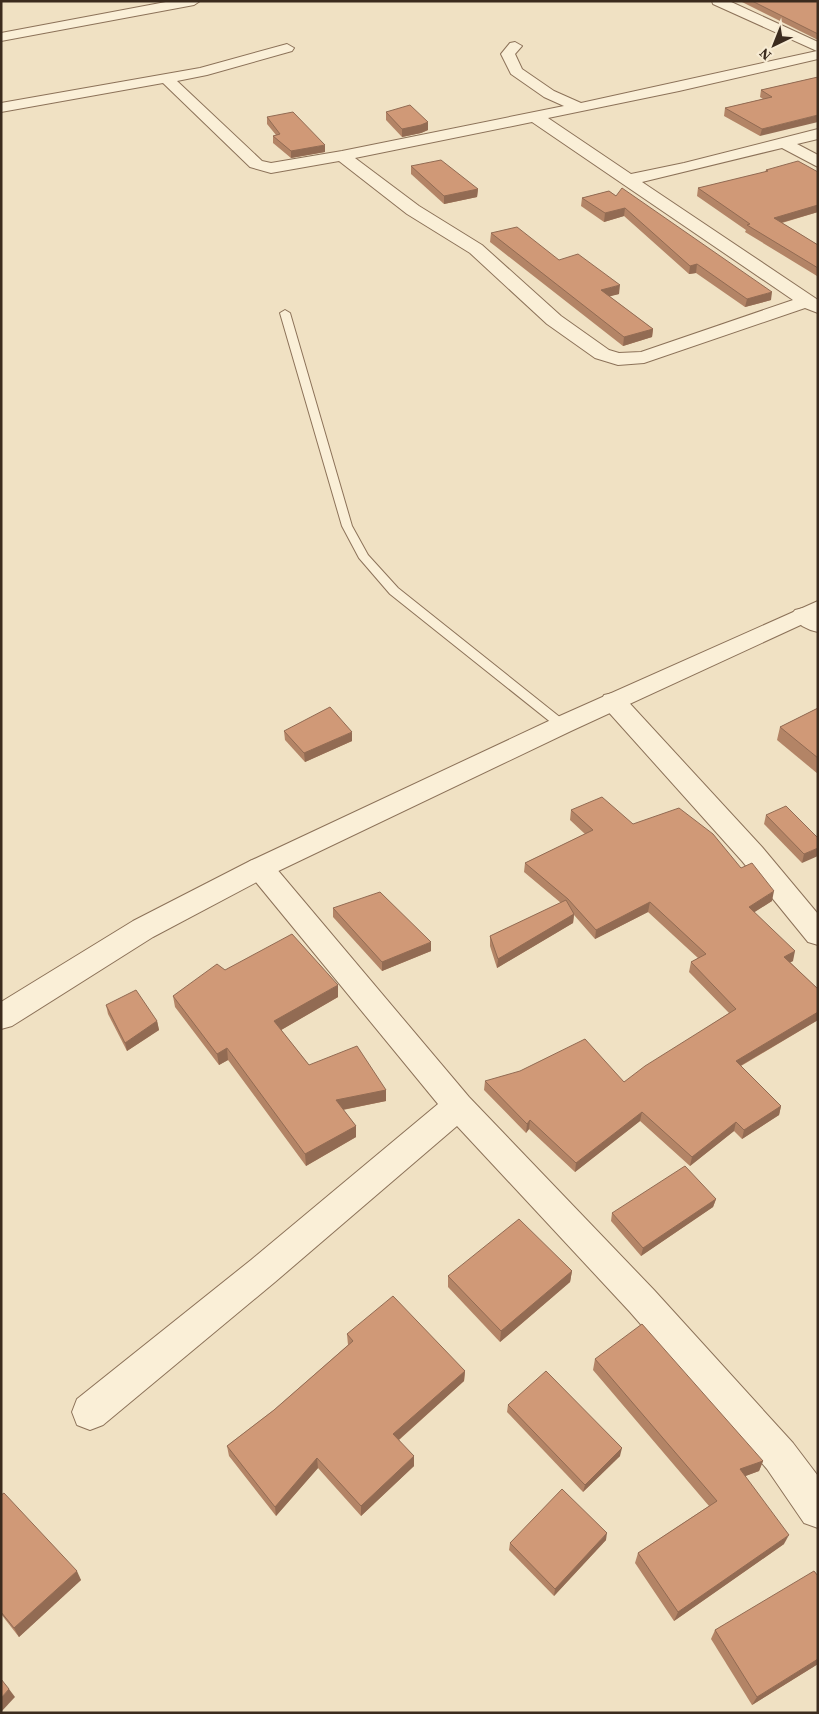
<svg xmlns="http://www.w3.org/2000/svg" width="819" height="1714" viewBox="0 0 819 1714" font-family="'Source Serif 4',serif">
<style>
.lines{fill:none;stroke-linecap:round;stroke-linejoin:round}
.service-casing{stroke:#8c7259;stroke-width:2}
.minor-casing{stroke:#8c7259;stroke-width:2}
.tertiary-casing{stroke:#8c7259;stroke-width:2}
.service{fill:#faefd7;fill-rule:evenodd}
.minor{fill:#faefd7;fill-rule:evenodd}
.tertiary{fill:#faefd7;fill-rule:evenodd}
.wall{fill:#b38466}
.shaded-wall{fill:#926b53}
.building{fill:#d09977;stroke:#926b53}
</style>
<rect width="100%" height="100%" fill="#f0e1c3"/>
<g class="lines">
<defs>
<polygon id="service" points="285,310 290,313 352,526 368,555 398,588 566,722 568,725 566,728 558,728 390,594 359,558 342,526 280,313"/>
<g id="minor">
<polygon points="171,1 200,1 194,5 1,41 1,33"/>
<path d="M712 1H729L818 42V59L679 91 548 118 631 174 684 163 818 129V139L797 144 818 155V167L782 148 642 182 818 300V313L805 308 644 363 618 365 595 358 547 324 470 253 407 214 339 161 271 173 250 167 163 83 1 112V103L200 68 287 44 294 48 292 51 207 75 177 81 262 161 271 163 342 151 564 106 544 97 511 74 501 54 510 43 515 42 522 46 515 54 522 69 554 91 581 103 817 51 713 4ZM532 122 793 300 641 352 619 353 609 350 561 316 482 245 419 206 355 158Z"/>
<path d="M803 608 818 614V632C807 630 797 624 791 615L795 610Z"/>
<polygon points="613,693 622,695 762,847 818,914 818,945 808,942 742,861 604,707 601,701 604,695"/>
<polygon points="260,858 270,861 469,1097 654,1290 793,1443 818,1476 818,1528 804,1523 767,1469 630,1312 457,1126 275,1282 103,1425 90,1430 77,1425 72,1412 77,1399 251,1260 438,1104 250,875 246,868 250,861"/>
</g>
<polygon id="tertiary" points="818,601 818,617 571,731 270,875 153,937 12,1026 1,1029 1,1002 133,921 250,861 553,719"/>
</defs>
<use href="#service" class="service-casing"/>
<use href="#minor" class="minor-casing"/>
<use href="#tertiary" class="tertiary-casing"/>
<use href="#service" class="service"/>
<use href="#minor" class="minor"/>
<use href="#tertiary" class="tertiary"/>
</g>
<g class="wall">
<polygon points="740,1 818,1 818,40"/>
<polygon points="818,77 760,136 724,116 725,108 763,99 760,97 761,90"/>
<polygon points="386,112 428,130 421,133 402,137 386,120"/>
<polygon points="267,117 325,152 291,158 273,143 273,136 276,135 267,124"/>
<polygon points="411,166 478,189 477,197 444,204 411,174"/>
<polygon points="766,170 818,172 818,212 782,223 818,245 818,274 817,276 745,232 746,230 697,196 698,188 765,172"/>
<polygon points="609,191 771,300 745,307 696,273 689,274 624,216 604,222 581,206 582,198"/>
<polygon points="491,233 559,260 619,294 609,296 653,329 652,337 623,346 490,242"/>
<polygon points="818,708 818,774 777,740 780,727"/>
<polygon points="284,731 352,741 305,762 285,740"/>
<polygon points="571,810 633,824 741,868 772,901 754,912 793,961 790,962 818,989 818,1020 741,1066 781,1106 779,1115 742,1139 734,1131 690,1166 640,1121 575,1172 529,1129 526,1133 484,1090 485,1081 624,1082 729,1013 689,972 691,962 698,958 648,912 595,939 574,915 573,923 497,968 490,946 490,936 561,903 524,872 525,863 585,834 570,820"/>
<polygon points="766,815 818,838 802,863 764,824"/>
<polygon points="333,908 431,951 382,971 333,917"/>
<polygon points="225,970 338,997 281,1030 309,1065 386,1090 386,1101 343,1110 356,1126 356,1137 306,1166 228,1060 219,1065 175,1007 173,996"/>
<polygon points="106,1005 157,1021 159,1030 127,1051 108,1014"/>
<polygon points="716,1199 713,1207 641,1256 611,1221 612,1213"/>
<polygon points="572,1271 570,1282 500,1342 448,1287 448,1276"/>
<polygon points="347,1334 465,1371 464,1381 399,1440 414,1466 361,1516 318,1468 276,1516 229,1456 227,1446 274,1410 348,1345"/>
<polygon points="595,1359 763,1461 759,1471 745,1476 784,1544 674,1621 635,1563 638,1553 709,1506 593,1370"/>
<polygon points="508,1405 620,1456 583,1492 507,1412"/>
<polygon points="1,1495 81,1580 19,1637 1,1614"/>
<polygon points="606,1540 554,1596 509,1550 510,1543"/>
<polygon points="818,1576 818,1664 752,1705 711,1639 715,1630"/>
</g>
<g class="shaded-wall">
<polygon points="818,115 818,122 760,136 762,129"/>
<polygon points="428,122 428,130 421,133 402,137 402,129"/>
<polygon points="325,145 325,152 291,158 291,151"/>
<polygon points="478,189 477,197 444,204 444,196"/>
<polygon points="818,205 818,212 773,225 774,218"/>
<polygon points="625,208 624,216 604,222 605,213"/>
<polygon points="697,264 696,273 689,274 690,266"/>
<polygon points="620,285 619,294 600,299 601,290"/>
<polygon points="772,292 771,300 745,307 747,299"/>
<polygon points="653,329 652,337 623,346 624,337"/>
<polygon points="352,732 352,741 305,762 304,753"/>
<polygon points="818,848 818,856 802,863 804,854"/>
<polygon points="774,891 772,901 747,917 749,907"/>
<polygon points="650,902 648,912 595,939 596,930"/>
<polygon points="574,914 573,923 497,968 498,959"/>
<polygon points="431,942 431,951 382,971 382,962"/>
<polygon points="795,951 793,961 782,967 784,957"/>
<polygon points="338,985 338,997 276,1033 274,1021"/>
<polygon points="818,1012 818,1020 733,1070 736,1061"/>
<polygon points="157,1021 159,1030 127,1051 125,1043"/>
<polygon points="227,1048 228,1060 219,1065 217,1054"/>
<polygon points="386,1090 386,1101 336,1111 336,1100"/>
<polygon points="781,1106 779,1115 742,1139 744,1130"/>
<polygon points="642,1112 640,1121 575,1172 576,1163"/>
<polygon points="530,1120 529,1129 526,1133 527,1124"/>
<polygon points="736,1122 734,1131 690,1166 692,1157"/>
<polygon points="356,1126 356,1137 306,1166 305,1154"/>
<polygon points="716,1199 713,1207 641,1256 643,1248"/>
<polygon points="572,1271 570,1282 500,1342 501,1331"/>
<polygon points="465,1371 464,1381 394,1444 393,1434"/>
<polygon points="622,1448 620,1456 583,1492 585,1485"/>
<polygon points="414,1456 414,1466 361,1516 361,1506"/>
<polygon points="317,1458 318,1468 276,1516 275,1507"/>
<polygon points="763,1461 759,1471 735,1480 740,1469"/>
<polygon points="607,1533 606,1540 554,1596 555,1589"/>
<polygon points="789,1535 784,1544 674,1621 678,1612"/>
<polygon points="77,1571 81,1580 19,1637 14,1628"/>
<polygon points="818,1659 818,1664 752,1705 757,1697"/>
<polygon points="9,1689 15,1697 1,1712 1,1698"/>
</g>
<g class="building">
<polygon points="752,1 818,1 818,34"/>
<polygon points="818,77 818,115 762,129 725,108 772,97 761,90"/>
<polygon points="410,105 428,122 421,125 402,129 386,112"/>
<polygon points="293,112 325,145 291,151 273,136 280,134 267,117"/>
<polygon points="441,160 478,189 444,196 411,166"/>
<polygon points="798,161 818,172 818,205 774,218 818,245 818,268 747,225 750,224 698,188 768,171 766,170"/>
<polygon points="622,188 772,292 747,299 697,264 690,266 625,208 605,213 582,198 609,191 616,196"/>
<polygon points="517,227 559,260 578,254 620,285 601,290 653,329 624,337 491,233"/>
<polygon points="330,707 352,732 304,753 284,731"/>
<polygon points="818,708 818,758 780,727"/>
<polygon points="602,797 633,824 679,808 713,834 741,868 752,863 774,891 749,907 795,951 784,957 818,989 818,1012 736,1061 781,1106 744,1130 736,1122 692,1157 642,1112 576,1163 530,1120 527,1124 485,1081 520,1071 585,1039 624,1082 645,1066 736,1009 691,962 706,954 650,902 596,930 568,899 525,863 593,830 571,810"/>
<polygon points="786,806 818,838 818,848 804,854 766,815"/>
<polygon points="380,892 431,942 382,962 333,908"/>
<polygon points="566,900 574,914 498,959 490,936"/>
<polygon points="292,934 338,985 274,1021 309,1065 357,1046 386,1090 336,1100 356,1126 305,1154 227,1048 217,1054 173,996 217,964 225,970"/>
<polygon points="136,990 157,1021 125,1043 106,1005"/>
<polygon points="685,1166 716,1199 643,1248 612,1213"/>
<polygon points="519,1219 572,1271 501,1331 448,1276"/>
<polygon points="393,1296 465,1371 393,1434 414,1456 361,1506 317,1458 275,1507 227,1446 274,1410 353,1341 347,1334"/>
<polygon points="642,1324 763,1461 740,1469 789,1535 678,1612 638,1553 717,1501 595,1359"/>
<polygon points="546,1371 622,1448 585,1485 508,1405"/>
<polygon points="562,1489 607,1533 555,1589 510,1543"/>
<polygon points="4,1493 77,1571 14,1628 1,1612 1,1495"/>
<polygon points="814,1571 818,1576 818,1659 757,1697 715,1630"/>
<polygon points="1,1679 9,1689 1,1698"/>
</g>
<rect width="819" height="1714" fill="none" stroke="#3b2b1e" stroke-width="5"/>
<g transform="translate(774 45) rotate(223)" stroke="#f7ebd3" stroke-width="4" paint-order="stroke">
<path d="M0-4L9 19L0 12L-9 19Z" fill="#3b2b1e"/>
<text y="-8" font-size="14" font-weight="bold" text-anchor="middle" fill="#3b2b1e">N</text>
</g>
</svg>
